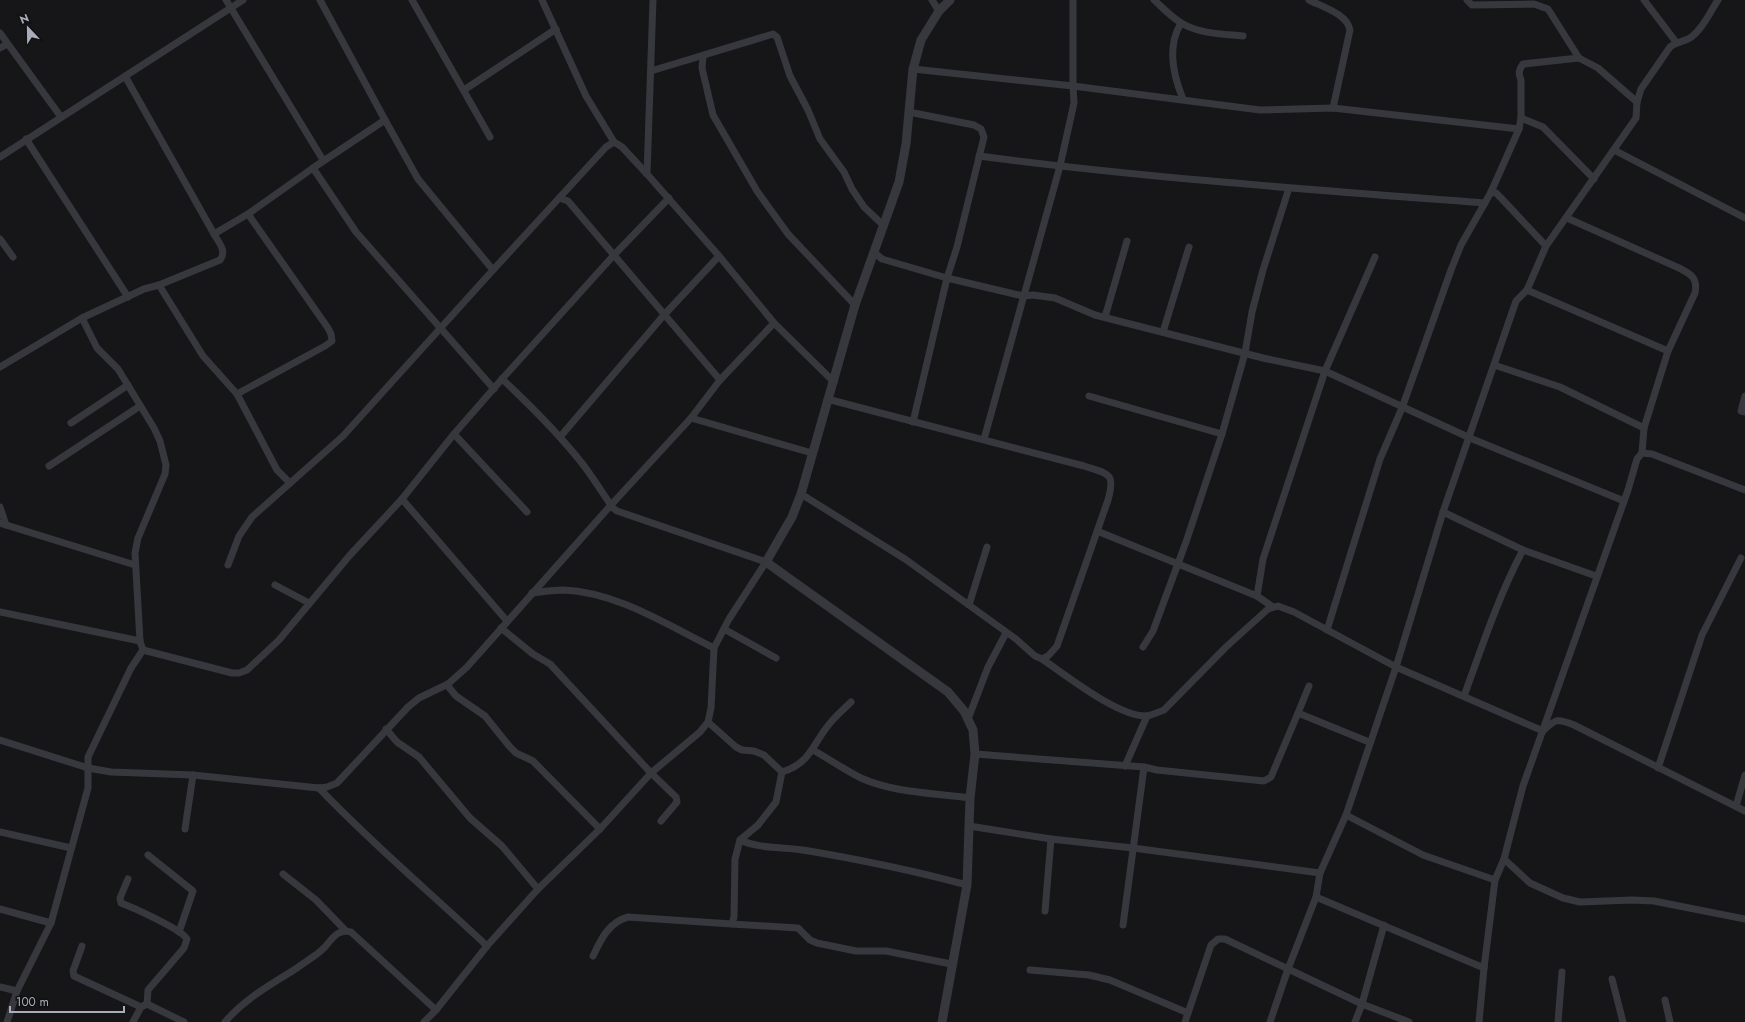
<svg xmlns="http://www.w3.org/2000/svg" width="1745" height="1022" viewBox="0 0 1745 1022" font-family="Jost,sans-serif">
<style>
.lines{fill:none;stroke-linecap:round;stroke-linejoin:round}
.minor{stroke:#37383d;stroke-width:7}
.tertiary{stroke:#37383d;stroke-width:9}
</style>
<rect width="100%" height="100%" fill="#161618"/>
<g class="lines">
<g class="minor">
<polyline points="226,0 323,160"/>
<polyline points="320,0 385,120"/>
<polyline points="412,0 490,137"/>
<polyline points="542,0 586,96 614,142"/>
<polyline points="932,0 939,11"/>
<path d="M1154 0C1163 8 1172 18 1183 24 1201 34 1224 34 1243 36"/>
<path d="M1309 0C1323 7 1347 14 1350 30L1333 108"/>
<polyline points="1467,0 1472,5 1534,4 1548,9 1579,58"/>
<polyline points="1644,0 1676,42"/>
<path d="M1181 23C1167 46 1173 75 1183 99"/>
<polyline points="0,33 61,117"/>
<polyline points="0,48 7,44"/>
<polyline points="703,56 702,68 713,115 757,191 788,234 855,305"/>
<polyline points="913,69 1073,86 1260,110 1333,108 1519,129"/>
<polyline points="651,71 773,34 777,37 790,76 808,110 820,139 844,172 852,189 864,207 883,225"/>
<polyline points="125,76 214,234"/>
<polyline points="464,90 556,29"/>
<polyline points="909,112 974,125 981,129 984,137 957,247 947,278 913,422"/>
<polyline points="1521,118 1543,127 1594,179"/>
<polyline points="26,139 128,297"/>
<polyline points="1614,150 1745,218"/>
<path d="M979 156C1147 178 1316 190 1485 203"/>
<polyline points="0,157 243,0"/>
<polyline points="313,168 356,232 494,389"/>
<polyline points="647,174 653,0"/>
<polyline points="1491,192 1496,193 1502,199 1546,246"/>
<polyline points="559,198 568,201 720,380"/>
<path d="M1567 218 1679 268C1691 274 1698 278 1695 293L1668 351 1644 428 1642 453"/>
<polyline points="0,239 13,257"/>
<polyline points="875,253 882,259 947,278 1023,296 1033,295 1055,298 1095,315 1263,358 1325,371 1470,438 1624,501"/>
<polyline points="159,285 203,356 237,394 277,470 290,483"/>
<polyline points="1527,290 1668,351"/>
<polyline points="1105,317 1127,241"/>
<polyline points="1163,332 1189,247"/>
<polyline points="1494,365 1560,387 1644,428"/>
<polyline points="0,367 82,318"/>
<polyline points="237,394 325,346 332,341 331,334 328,328 248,214"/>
<polyline points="1089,396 1222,434"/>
<polyline points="1745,396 1741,411 1745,412"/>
<path d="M827 399 1084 466C1108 474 1116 472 1108 500L1057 646 1048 656 1042 659"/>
<polyline points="691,418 812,453"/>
<polyline points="71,423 128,385"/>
<polyline points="454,434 527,512"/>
<polyline points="560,437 664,315 719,256"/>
<polyline points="984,439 1060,166 1074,103 1073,86 1073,0"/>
<polyline points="49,466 140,406"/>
<path d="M801 494 905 559 1016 639 1035 656 1042 659C1066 675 1118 717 1147 716 1152 715 1159 712 1164 710L1226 647 1268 609 1278 606 1294 612 1396 667 1543 731C1555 719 1557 718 1574 725L1745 811"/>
<polyline points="402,499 507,621"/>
<polyline points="0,507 6,525"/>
<polyline points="1443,512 1523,550 1596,576"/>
<polyline points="0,523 135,565"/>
<polyline points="1097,531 1257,596 1273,607"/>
<polyline points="228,565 239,536 252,517 343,436 493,270"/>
<polyline points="275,585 309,603"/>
<path d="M532 593C542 592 553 590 563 590 617 592 667 625 714 648"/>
<polyline points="1257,596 1263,559 1325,371 1375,257"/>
<polyline points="969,605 987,547"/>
<polyline points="0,612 140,641"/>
<polyline points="501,628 533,654 550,664 651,773 676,797 677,802 661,821"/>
<polyline points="724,629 776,658"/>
<path d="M1327 630 1380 459 1402 408 1451 270 1461 245 1491 192 1519 129 1521 118V80C1518 73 1519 70 1523 64L1579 58 1598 68 1637 102"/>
<polyline points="1143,647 1153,631 1186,542 1222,434 1245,353 1252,312 1263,270 1289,188"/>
<polyline points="143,650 232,673 239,673 247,670 279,640 350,555 402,499 454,434 502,379 614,255 669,198"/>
<polyline points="448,684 447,685 456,696 485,716 510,747 516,753 533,761 600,829"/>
<polyline points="1309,686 1298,713 1369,742"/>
<path d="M1464 696C1482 647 1498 597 1523 550"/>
<polyline points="968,719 988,667 1006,633"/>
<polyline points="708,722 736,747 742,750 754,751 764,755 782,772 776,802 758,825 740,840 735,859 734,917 732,924 798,928 810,940 817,943 856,951 886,951 951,964"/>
<polyline points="386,729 397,742 419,757 470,818 502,846 538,889"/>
<polyline points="0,740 88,768 111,772 193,775 319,788 327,787 337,783 408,707 419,698 448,684 467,667 611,505 691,418 720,380 774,323"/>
<path d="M813 750C829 759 845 770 861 778 894 793 935 793 970 798"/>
<polyline points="975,754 1144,767 1157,770 1264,781 1271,777 1298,713"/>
<polyline points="1125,766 1147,716"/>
<polyline points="1658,768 1702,635 1741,558"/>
<path d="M782 772C812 763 813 742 831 722 837 715 845 708 851 702"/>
<path d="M319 788C372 844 431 893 487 946"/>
<polyline points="1736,806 1745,775"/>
<polyline points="1346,815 1423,855 1495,880"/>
<polyline points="969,826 1051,839 1133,848 1320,873"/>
<polyline points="185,829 193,775"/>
<polyline points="0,832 71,848"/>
<path d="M740 840C762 850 786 846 809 851 862 860 915 871 967 885"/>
<polyline points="148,855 193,891 179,932"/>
<polyline points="1504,859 1530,883 1563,898 1580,902 1632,900 1654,901 1745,919"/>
<polyline points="283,874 316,900 345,930"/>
<path d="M128 879 120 898 121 903C134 908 181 929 187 939L184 948 148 990 147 1004"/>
<polyline points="1316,897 1484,968"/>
<polyline points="0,909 51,923"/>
<polyline points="1045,911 1051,839"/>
<polyline points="1123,925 1144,767"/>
<polyline points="82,946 73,971 74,976 141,1007"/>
<path d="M593 956C601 939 609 922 628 917L732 924"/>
<polyline points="1030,970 1089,975 1110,980 1188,1013"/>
<polyline points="1612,979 1623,1022"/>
<polyline points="0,987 17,991"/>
<polyline points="1665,1000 1670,1022"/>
<path d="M7 1022 17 991 51 923 88 788V757L131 668 143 650 140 641 135 553 138 538 165 474 166 465 160 441 154 428 118 369 97 348 82 318 144 289 159 285 220 260C227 251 219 243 214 234L248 214 313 168 385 120 418 179 493 270 606 147 614 142 622 147 647 174 719 256 774 323 834 382"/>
<polyline points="133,1022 141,1007 147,1004 184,1022"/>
<path d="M225 1022C244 999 272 984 297 968 306 961 316 956 324 948 332 939 338 928 351 932L436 1010"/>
<path d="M424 1022 436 1010 487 946 538 889 600 829 651 773 700 732 708 722 711 708 714 648 729 619 766 562 617 511 613 508C602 493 593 477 581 462 557 432 530 405 502 379"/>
<polyline points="1185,1022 1211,945 1218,939 1225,939 1362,1004 1409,1022"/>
<path d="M1270 1022 1288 969 1316 897 1320 873 1346 815 1396 667 1443 512 1516 301 1527 290 1546 246 1636 118 1637 102 1641 89 1670 47C1676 42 1683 42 1690 38 1702 30 1710 12 1718 0"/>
<polyline points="1355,1022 1362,1004 1384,925"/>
<polyline points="1479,1022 1484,968 1495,880 1504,859 1523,786 1628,490 1637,459 1642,453 1652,454 1745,490"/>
<polyline points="1558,1022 1562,972"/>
</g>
<polyline class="tertiary" points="942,1022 967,885 970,798 975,754 973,730 964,711 948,692 766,562 792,517 801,494 855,305 899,182 906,144 913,69 921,40 939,11 950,0"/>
</g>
<g transform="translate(28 28) rotate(338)" stroke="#111113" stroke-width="3" paint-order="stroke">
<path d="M0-3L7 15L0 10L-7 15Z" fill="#a8adb8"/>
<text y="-6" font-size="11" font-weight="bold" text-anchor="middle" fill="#a8adb8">N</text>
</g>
<path d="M10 1006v6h114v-6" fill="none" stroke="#a8adb8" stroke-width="2"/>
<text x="16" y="1006" font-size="12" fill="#a8adb8" stroke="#111113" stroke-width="3" paint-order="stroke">100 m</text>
</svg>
